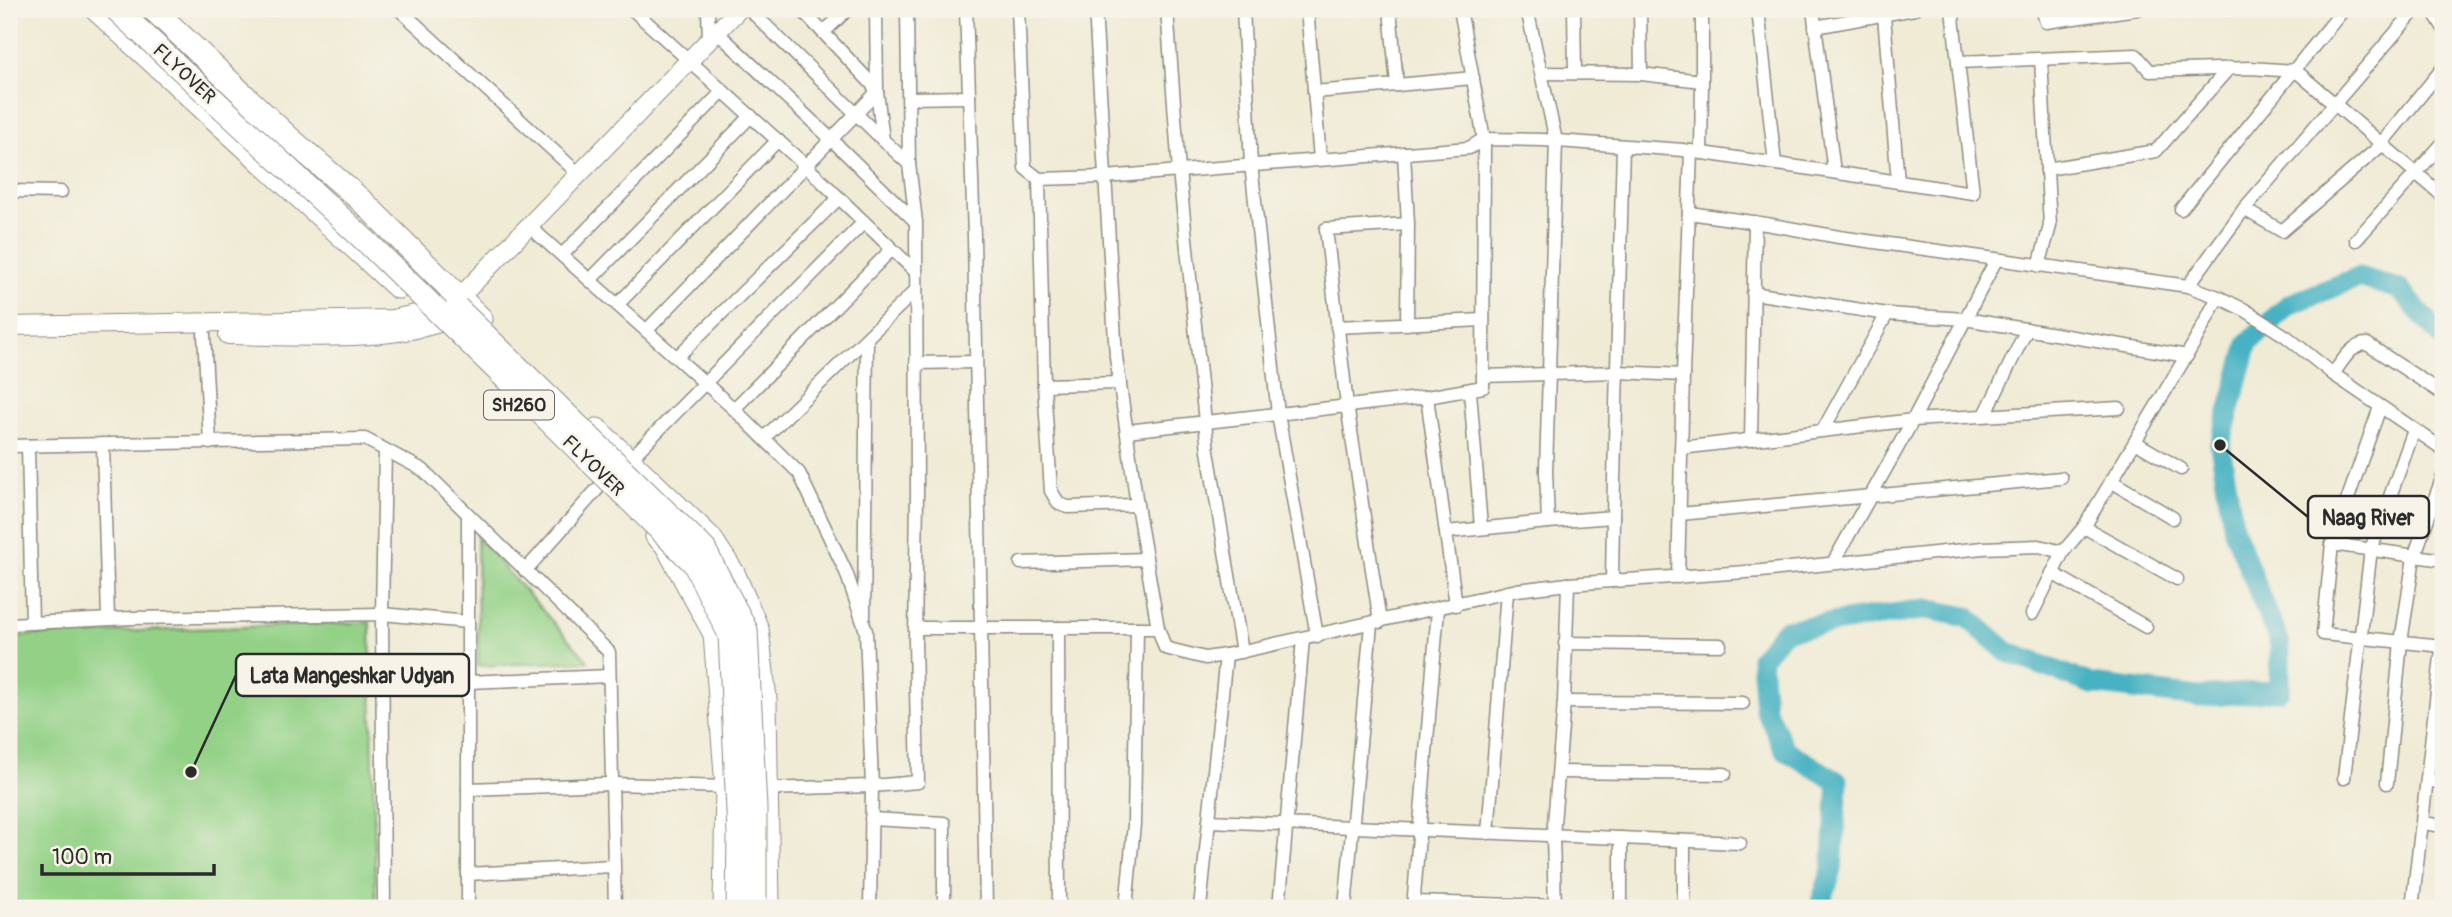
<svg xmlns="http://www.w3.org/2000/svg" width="2452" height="917" viewBox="0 0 2452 917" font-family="Pangolin,sans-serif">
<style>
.green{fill:#93d186;stroke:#5f7e58;stroke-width:2}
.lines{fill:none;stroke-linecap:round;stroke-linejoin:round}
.river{stroke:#46b2c3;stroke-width:21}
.street-casing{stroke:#8e8b80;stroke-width:15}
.secondary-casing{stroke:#8e8b80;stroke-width:20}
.highway-casing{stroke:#8e8b80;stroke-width:25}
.street{stroke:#fff;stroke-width:12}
.secondary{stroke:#fff;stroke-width:18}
.highway{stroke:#fff;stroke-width:23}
.highway-bridge-casing{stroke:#8e8b80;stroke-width:25;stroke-linecap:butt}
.highway-bridge{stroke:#fff;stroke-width:23}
.labels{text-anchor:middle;stroke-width:5;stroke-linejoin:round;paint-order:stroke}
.shield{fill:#f7f3e8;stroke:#686764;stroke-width:2}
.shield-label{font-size:18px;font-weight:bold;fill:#2b2b2b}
.street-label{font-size:19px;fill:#2b2b2b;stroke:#f7f3e8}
.leader{fill:none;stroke:#2b2b2b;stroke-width:2.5}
.callout-dot{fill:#2b2b2b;stroke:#f7f3e8;stroke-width:2.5}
.callout{fill:#f7f3e8;stroke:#2b2b2b;stroke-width:2.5}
.callout-label{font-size:21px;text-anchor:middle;font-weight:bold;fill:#2b2b2b}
</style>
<rect width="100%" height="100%" fill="#f7f3e8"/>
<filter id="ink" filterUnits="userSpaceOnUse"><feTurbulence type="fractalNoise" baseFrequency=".0143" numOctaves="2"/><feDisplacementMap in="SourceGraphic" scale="14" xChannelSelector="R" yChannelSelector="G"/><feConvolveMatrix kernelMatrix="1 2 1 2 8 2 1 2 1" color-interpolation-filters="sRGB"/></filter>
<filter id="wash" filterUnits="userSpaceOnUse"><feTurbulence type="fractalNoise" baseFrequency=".00686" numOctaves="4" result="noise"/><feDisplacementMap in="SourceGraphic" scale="28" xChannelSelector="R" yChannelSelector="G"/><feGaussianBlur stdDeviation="1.57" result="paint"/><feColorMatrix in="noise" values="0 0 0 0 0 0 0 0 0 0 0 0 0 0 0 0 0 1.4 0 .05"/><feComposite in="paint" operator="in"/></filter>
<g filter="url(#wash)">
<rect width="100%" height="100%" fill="#f0ebd5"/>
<g class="green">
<polygon points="477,537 588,661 478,666"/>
<polygon points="370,622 376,908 9,908 9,636"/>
</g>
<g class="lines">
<polyline class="river" points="1819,908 1832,870 1838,782 1785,750 1765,709 1761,658 1785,630 1927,609 1967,617 2007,652 2092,684 2199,697 2280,690 2280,644 2234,530 2220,445 2248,343 2288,305 2359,277 2399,289 2443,338"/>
</g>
</g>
<g filter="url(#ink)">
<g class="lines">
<defs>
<g id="street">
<polyline points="399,9 580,175"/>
<polyline points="632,9 806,166 916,272"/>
<polyline points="708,9 709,40"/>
<polyline points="749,9 883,140"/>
<polyline points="801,9 872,84 877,92 883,140 909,164"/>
<polyline points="1018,9 1025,168 1039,179 1105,177 1469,148 1484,139 1543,140 1683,150 1973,193 1952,9"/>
<polyline points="1167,9 1179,171 1208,451 1242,652"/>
<polyline points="1243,9 1251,164 1278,414 1317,636"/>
<polyline points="1307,9 1320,159"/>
<polyline points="1574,9 1575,73"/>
<polyline points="1640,9 1641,74 1702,81 1702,9"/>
<polyline points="1758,9 1775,164"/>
<polyline points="1813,9 1834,172"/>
<polyline points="2042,9 2046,22 2137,9"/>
<polyline points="2432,9 2443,27"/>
<polyline points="1884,16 1898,182"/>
<polyline points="1815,27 1914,9"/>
<polyline points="717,32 831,139 916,222"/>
<polyline points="824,32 848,9"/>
<polyline points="1958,62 2136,55 2150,71 2250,68 2296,71 2443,196"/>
<polyline points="1542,73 1641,74"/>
<polyline points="1397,85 1473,78"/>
<polyline points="1314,92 1397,85 1390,9"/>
<polyline points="909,98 969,97"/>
<polyline points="1701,153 1702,81"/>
<polyline points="2047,169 2156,151 2229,68"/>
<polyline points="1039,179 1044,385 1051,491 1059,504 1068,507 1137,505"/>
<polyline points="9,191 61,192"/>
<polyline points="2181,209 2344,9"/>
<polyline points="2244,209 2282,231 2377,149 2443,68"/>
<polyline points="1689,213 1766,224 1839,237 2188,286"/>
<polyline points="530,227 734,409 799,473 846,572 866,631 872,786 762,789"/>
<polyline points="2356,240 2443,143"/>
<polyline points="562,255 723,91"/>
<polyline points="2039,266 2050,226 2041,59"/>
<polyline points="590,280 751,116"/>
<polyline points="1753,293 1887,314 1965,319 2187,356"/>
<polyline points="2218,297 2245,310 2287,337 2333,374 2443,449"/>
<polyline points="618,304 778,140"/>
<polyline points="1407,324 1408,224"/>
<polyline points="1337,327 1483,320"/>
<polyline points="647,330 877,92 876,9"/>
<polyline points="204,334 210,443"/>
<polyline points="677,357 839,198"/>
<polyline points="916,363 976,362"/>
<path d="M2333 374C2342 362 2351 344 2367 344L2443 394"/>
<polyline points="1483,376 1617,372 1683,375 1691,151"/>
<polyline points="1044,385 1120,383"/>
<polyline points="1470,391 1481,527"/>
<polyline points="1427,397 1483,387 1484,139 1460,9"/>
<polyline points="734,409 892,249"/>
<polyline points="1985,415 2027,329"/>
<polyline points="1823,430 1887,314"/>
<polyline points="1127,431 1427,397 1456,605"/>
<polyline points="764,438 916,290"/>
<polyline points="1751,440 1755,222"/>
<polyline points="2135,442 2181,469"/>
<polyline points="9,446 365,439 423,470 609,652 615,908"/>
<polyline points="28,446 32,623"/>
<polyline points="103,446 108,619"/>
<polyline points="1681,448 1913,420 2119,408"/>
<polyline points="630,459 864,222"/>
<polyline points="2111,481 2173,518"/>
<polyline points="1680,514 2061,478"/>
<polyline points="468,515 468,908"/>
<polyline points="1548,522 1613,517 1623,146"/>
<polyline points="2084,527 2177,579"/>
<polyline points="1446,532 1548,522 1546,471 1556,141 1527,9"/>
<polyline points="2332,544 2380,407"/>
<polyline points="2443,560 2332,544 2323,634 2443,646"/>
<polyline points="1021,563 1146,559"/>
<polyline points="1833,563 1913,420 1996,260"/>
<polyline points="525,571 601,485"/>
<polyline points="2052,573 2146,627"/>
<polyline points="1678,577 1683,375"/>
<polyline points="1612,581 1613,517"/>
<polyline points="2032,614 2063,552"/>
<polyline points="864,617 867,338"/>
<polyline points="1380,622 1347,405 1326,229 1408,224 1404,153"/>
<polyline points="9,624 132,618 382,614 468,622"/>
<polyline points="915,628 981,628 974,236 966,9"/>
<polyline points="1058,628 1059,908"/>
<polyline points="1158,628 1165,648 1205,658 1226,655 1517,590 1568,584 1761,571 1983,548 2039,546 2063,552 2084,527 2194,343 2218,297 2188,286 2244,209 2416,9"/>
<polyline points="1565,643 1720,645"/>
<polyline points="468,682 609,676"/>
<polyline points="1564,702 1743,703"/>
<polyline points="1559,772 1725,774"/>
<polyline points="2344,778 2371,549 2414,430"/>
<polyline points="2428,780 2443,783"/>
<polyline points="2387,783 2401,642 2414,557 2443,476"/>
<polyline points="468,789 610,784 730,787"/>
<polyline points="871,819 944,823 944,908"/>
<polyline points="1209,821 1740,843"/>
<polyline points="2423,823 2443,826"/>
<polyline points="1488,833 1507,592"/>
<polyline points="1684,841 1684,908"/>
<polyline points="468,874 613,866"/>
<polyline points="1414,902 1555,906"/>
<polyline points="384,908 382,614 385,450"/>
<polyline points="870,908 872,786 918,782 915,641 917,494 916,222 909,164 907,9"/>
<polyline points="986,908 981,628 1158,628 1137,505 1116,357 1095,9"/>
<polyline points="1126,908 1134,824 1137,628"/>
<polyline points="1200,908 1226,655"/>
<polyline points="1279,908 1303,639"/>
<polyline points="1345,908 1371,624"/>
<polyline points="1413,908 1438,609"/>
<polyline points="1555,908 1553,836 1564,702 1568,584"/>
<polyline points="1621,908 1621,838"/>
<polyline points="2412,908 2443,640"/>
</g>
<g id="secondary">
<polyline points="9,326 392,319 425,312 460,297 739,9"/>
<path d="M228 335C298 336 392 344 456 317"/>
</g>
<g id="highway">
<polyline points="96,9 398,287"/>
<polyline points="153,9 288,137 363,202 481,319"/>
<polyline points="597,430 710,538 733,573 757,629 765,699 768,908"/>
<polyline points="657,536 666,544 715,634 727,786 725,908"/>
</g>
</defs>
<use href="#street" class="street-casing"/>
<use href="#secondary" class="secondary-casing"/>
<use href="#highway" class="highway-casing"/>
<use href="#street" class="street"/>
<use href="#secondary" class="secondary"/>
<use href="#highway" class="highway"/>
<defs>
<g id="highway-bridge">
<polyline points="116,9 370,245 694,563 730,635 739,834 738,908"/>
<polyline points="457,308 704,549 746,630 755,808 755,908"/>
</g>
</defs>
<use href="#highway-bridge" class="highway-bridge-casing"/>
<use href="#highway-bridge" class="highway-bridge"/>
</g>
</g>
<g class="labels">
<rect class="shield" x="484" y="390.5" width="70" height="29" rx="5"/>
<g class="shield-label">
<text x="519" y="411">SH260</text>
</g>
<g class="street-label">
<text transform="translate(185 73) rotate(43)" y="7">FLYOVER</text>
<text transform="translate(594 465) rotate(44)" y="7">FLYOVER</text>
</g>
</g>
<path class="leader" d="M2220 445L2308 517M191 772L236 675"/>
<g class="callout-dot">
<circle cx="2220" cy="445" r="7"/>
<circle cx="191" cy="772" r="7"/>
</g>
<g class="callout">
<rect x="2308" y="496" width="121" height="42" rx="7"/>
<rect x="236" y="654" width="233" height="42" rx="7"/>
</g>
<g class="callout-label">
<text x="2368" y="525">Naag River</text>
<text x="352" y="683">Lata Mangeshkar Udyan</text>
</g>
<rect width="2452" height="917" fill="none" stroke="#f7f3e8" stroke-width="35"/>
<path d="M42 864v10h172v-10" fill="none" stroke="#2b2b2b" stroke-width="3.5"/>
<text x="52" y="864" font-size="21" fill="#2b2b2b" stroke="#f7f3e8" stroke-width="5" paint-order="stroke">100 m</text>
</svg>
